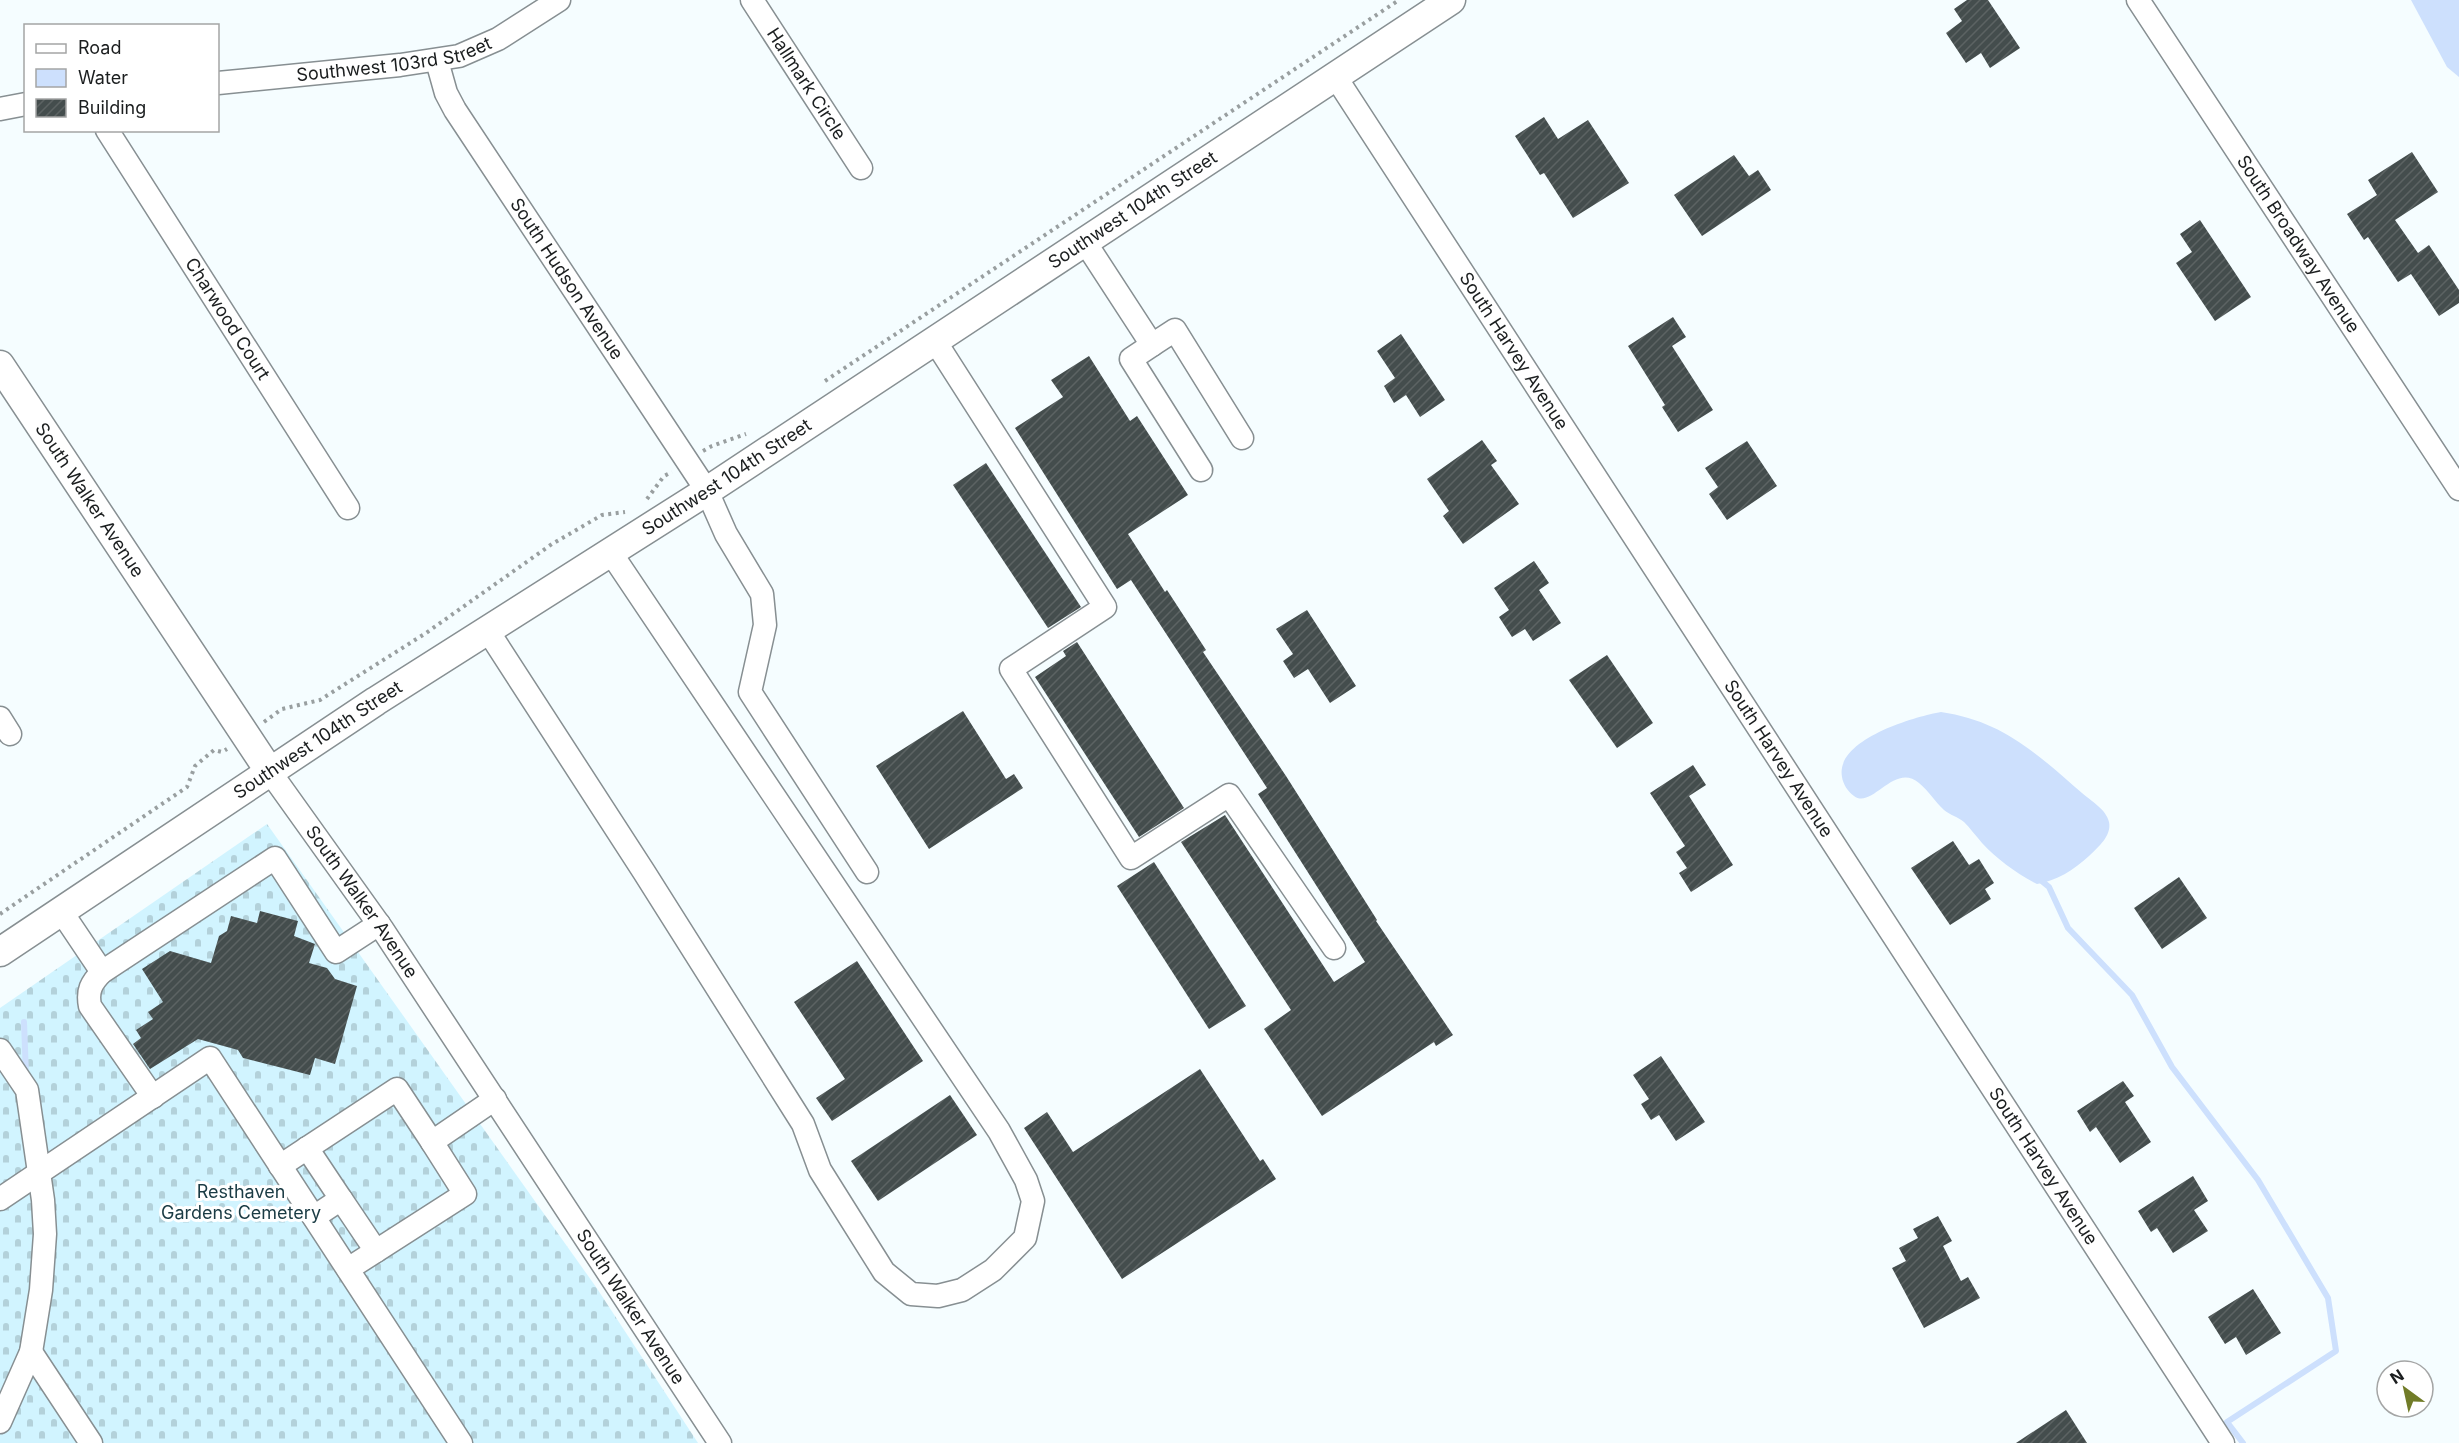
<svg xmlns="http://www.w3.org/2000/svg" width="2459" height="1443" viewBox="0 0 2459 1443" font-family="Inter,sans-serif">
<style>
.cemetery{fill:url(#cemetery-stones)}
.water{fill:#cde0fd}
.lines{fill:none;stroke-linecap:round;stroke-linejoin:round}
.stream{stroke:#cde0fd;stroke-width:6}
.building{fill:url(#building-hatch)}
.minor-casing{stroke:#878f92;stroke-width:25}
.major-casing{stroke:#878f92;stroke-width:31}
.path{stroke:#999fa0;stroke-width:4;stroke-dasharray:3 4.5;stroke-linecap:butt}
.minor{stroke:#fff;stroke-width:22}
.major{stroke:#fff;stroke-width:28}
.labels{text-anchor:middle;stroke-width:6;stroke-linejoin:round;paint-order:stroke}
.street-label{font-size:18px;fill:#1b1e1f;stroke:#fff}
.park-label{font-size:18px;fill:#1a3b44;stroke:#fff}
</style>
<defs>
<pattern id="cemetery-stones" width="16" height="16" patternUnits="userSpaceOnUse" patternTransform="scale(1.5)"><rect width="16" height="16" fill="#d1f4ff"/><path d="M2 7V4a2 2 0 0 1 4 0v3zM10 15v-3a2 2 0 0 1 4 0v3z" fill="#b3d1da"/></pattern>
<pattern id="building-hatch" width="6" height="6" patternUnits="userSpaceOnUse" patternTransform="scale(1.5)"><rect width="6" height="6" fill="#444d4d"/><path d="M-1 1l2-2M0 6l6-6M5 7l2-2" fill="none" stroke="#5c6363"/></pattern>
</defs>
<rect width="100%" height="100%" fill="#f5fdff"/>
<polygon class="cemetery" points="267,824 596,1287 698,1443 0,1443 0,1008"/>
<g class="water">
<polygon points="2411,0 2459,0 2459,77 2447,67"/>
<path d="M1941 712C2003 721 2037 754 2082 793 2091 801 2106 809 2109 822 2112 836 2097 848 2089 856 2074 870 2056 881 2037 884 2017 874 1997 859 1982 843 1976 836 1970 828 1964 822 1958 817 1950 815 1944 810 1935 802 1929 791 1919 783 1894 762 1872 810 1854 796 1848 792 1843 784 1842 777 1835 740 1913 717 1941 712Z"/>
</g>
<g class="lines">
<g class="stream">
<polyline points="2038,878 2049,887 2068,928 2132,995 2172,1067 2258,1180 2328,1298 2336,1351 2227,1422 2243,1443"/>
<polyline points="24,1022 26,1075"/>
</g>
</g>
<g class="building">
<polygon points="1967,0 1988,0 2020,48 1990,68 1981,53 1966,63 1946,33 1962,21 1954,9"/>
<polygon points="1544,117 1558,139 1588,120 1629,183 1573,218 1544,173 1540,175 1515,136"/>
<polygon points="2412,152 2438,192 2395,220 2418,253 2429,245 2459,290 2459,303 2439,316 2411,274 2398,282 2368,237 2364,240 2347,214 2377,195 2368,180"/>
<polygon points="1734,155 1749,176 1758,170 1771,190 1702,236 1674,195"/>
<polygon points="2200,220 2251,297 2215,321 2176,263 2192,252 2180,234"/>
<polygon points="1673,317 1686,337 1672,346 1713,410 1678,432 1662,407 1665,405 1628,346"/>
<polygon points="1401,334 1445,400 1420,417 1406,395 1394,403 1384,386 1395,378 1377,351"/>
<polygon points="1089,356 1130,421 1137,416 1188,495 1128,534 1165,592 1167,590 1206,650 1203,652 1286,776 1377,920 1376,921 1453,1035 1436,1046 1434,1042 1322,1116 1264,1029 1291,1010 1181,842 1225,815 1334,982 1365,962 1258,794 1267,788 1131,580 1117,589 1015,428 1063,397 1051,380"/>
<polygon points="1482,440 1497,461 1491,465 1519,504 1463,544 1443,516 1449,511 1427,479"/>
<polygon points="1747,441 1777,486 1727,520 1709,494 1718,487 1705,468"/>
<polygon points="986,463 1081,607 1048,628 953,485"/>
<polygon points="1534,561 1549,583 1539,590 1561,623 1533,641 1525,629 1512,637 1499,617 1509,610 1494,588"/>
<polygon points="1307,610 1356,686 1330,703 1308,669 1294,678 1283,661 1293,654 1276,629"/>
<polygon points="1077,642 1184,808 1139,837 1035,677 1066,656 1063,651"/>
<polygon points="1607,655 1653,723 1617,748 1569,680"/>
<polygon points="963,711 1006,779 1014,774 1023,788 929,849 876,766"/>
<polygon points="1693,765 1706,785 1689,796 1733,865 1691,892 1679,873 1687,868 1676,852 1685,846 1650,793"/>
<polygon points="1953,841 1969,865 1979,859 1994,883 1985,889 1991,899 1950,925 1911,868"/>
<polygon points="1154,862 1246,1006 1209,1029 1117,886"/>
<polygon points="2179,877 2207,918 2162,949 2134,908"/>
<polygon points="260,911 298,921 294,936 315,944 309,963 327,968 335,979 357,986 335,1064 315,1058 310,1075 243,1058 238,1050 198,1039 150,1069 133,1044 141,1038 136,1030 153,1019 148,1012 163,1002 142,969 170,951 211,963 219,936 227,931 231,916 257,923"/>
<polygon points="857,961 923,1061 832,1121 816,1098 845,1079 794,1002"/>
<polygon points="1661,1056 1705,1122 1676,1141 1659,1115 1651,1120 1641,1104 1649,1099 1633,1075"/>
<polygon points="1200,1069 1260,1161 1263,1159 1276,1179 1122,1279 1024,1128 1047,1112 1073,1152"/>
<polygon points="2123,1081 2134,1096 2125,1102 2151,1142 2120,1163 2096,1127 2090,1132 2077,1111"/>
<polygon points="950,1095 977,1135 878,1201 851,1161"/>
<polygon points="2193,1176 2208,1201 2194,1210 2208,1231 2173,1253 2157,1228 2151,1232 2138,1211"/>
<polygon points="1938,1216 1952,1241 1943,1246 1961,1281 1968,1277 1980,1298 1924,1328 1892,1268 1906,1261 1899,1248 1918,1238 1913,1229"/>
<polygon points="2253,1289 2281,1333 2246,1355 2236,1337 2225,1344 2208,1317"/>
<polygon points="2066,1410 2087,1443 2016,1443"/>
</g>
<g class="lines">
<defs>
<g id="minor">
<path id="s1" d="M752 0 861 168"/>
<path id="s2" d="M2138 0 2459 489"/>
<path id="s3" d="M437 61 446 93 455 110 707 491 726 534 762 594 765 625 750 692 867 872"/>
<path id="s4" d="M1335 76 2223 1443"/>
<path id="s5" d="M218 83 400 65 459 56 498 39 559 0"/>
<polyline points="0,109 26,104"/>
<path id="s6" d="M107 130 348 508"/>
<polyline points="1085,242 1152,345 1175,330 1242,438"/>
<polyline points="935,341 1105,607 1011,669 1131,858 1229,795 1334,948"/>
<polyline points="1152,345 1131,359 1201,470"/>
<polyline points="488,631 644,872 803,1124 820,1170 884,1272 911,1294 938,1296 962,1290 993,1270 1025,1238 1033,1201 1026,1180 999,1131 611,553"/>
<polyline points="0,718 10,734"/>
<path id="s7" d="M270 772 383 930 720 1443"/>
<polyline points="61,911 102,972"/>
<polyline points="0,1050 27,1090 43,1200 45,1234 41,1290 31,1352 0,1422"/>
<path d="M153 1097 90 1006C87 991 91 983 102 972L275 858 336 952 379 924"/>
<polyline points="307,1148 341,1199 314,1217"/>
<polyline points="280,1166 397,1089 432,1142"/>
<polyline points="0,1199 210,1058 461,1443"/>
<polyline points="341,1199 376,1251"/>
<polyline points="348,1269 465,1194 432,1142 495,1099"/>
<polyline points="31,1352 91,1443"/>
</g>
<g id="major">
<path id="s8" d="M0 365 270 772"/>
<path id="s9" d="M0 952 376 701 707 491 1451 0"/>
</g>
</defs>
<use href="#minor" class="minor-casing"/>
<use href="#major" class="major-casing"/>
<g class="path">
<polyline points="825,381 1399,0"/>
<polyline points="703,451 712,446 746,434"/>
<polyline points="647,499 664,476 672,472"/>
<polyline points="264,722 282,709 320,700 426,633 552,544 602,515 625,512"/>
<polyline points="0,914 187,787 195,766 214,750 222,752 227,749"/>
</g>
<use href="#minor" class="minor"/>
<use href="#major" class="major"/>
</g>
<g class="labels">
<g class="street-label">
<text dy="6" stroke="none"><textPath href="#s5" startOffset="178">Southwest 103rd Street</textPath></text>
<text dy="6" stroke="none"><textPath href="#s1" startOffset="100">Hallmark Circle</textPath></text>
<text dy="6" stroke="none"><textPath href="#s9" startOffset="1354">Southwest 104th Street</textPath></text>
<text dy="6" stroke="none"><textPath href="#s2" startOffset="292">South Broadway Avenue</textPath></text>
<text dy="6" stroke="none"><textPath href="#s3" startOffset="255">South Hudson Avenue</textPath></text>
<text dy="6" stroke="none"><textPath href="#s6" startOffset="224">Charwood Court</textPath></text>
<text dy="6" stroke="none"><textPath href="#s4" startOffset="328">South Harvey Avenue</textPath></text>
<text dy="6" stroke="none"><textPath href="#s9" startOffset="868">Southwest 104th Street</textPath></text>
<text dy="6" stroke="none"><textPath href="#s8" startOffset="162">South Walker Avenue</textPath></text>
<text dy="6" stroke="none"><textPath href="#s9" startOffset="382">Southwest 104th Street</textPath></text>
<text dy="6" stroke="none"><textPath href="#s4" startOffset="814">South Harvey Avenue</textPath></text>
<text dy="6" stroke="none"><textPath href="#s7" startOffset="159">South Walker Avenue</textPath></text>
<text dy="6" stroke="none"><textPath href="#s4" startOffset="1300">South Harvey Avenue</textPath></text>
<text dy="6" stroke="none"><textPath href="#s7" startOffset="645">South Walker Avenue</textPath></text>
</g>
<g class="park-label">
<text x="241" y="1198">Resthaven<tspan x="241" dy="21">Gardens Cemetery</tspan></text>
</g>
</g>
<rect x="24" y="24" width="195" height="108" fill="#ffffff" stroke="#a4a5a5" stroke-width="1.5"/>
<rect x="36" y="44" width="30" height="9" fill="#ffffff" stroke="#a4a5a5" stroke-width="1.5"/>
<text x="78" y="54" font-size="18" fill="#1b1e1f">Road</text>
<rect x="36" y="69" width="30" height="18" fill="#cde0fd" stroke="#a4a5a5" stroke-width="1.5"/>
<text x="78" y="84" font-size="18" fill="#1b1e1f">Water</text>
<rect x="36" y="99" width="30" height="18" fill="url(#building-hatch)" stroke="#a4a5a5" stroke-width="1.5"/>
<text x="78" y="114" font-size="18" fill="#1b1e1f">Building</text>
<g transform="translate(2405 1389) rotate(327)"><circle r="28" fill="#ffffff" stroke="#a4a5a5" stroke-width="1.5"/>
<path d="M0-4.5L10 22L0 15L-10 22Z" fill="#717c28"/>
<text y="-9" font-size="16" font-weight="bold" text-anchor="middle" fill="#1b1e1f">N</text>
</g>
</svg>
